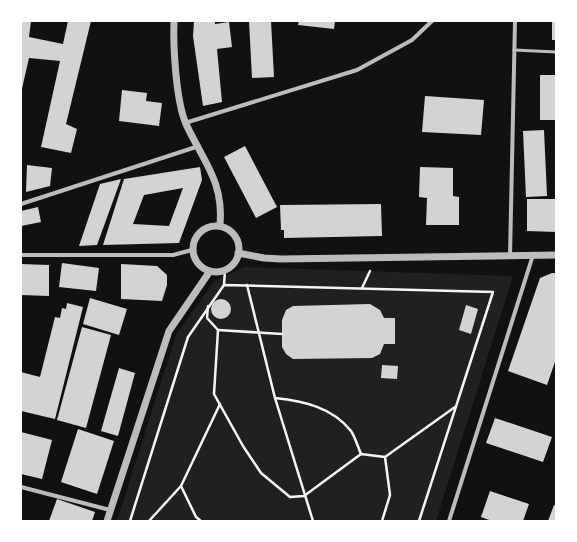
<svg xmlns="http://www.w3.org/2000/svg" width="577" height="542" viewBox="0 0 577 542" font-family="Figtree,sans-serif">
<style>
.green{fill:#202020}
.building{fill:#d3d3d3;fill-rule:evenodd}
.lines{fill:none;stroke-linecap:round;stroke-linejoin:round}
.path{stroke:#f5f5f5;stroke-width:2.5}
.service{stroke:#bcbcbc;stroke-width:3}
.minor{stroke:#bcbcbc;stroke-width:4}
.tertiary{stroke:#bcbcbc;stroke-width:7}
</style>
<rect width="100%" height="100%" fill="#111"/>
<polygon class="green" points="244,267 513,276 436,521 117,521 176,335 214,281"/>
<g class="building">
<polygon points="21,21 31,21 29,37 63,44 68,21 91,21 66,124 77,129 71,153 41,147 60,61 29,58 21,93"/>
<polygon points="194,21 215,21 215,24 229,22 232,47 217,49 222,102 203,106 193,36"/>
<polygon points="249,21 271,21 274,77 252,78"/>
<polygon points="299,21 335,21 334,29 298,25"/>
<rect x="552" y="21" width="4" height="19"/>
<rect x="540" y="75" width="16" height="45"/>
<polygon points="122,90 147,93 146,101 162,103 159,126 119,121"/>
<polygon points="425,96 484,100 481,135 422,132"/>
<polygon points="544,130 547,196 526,197 523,131"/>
<polygon points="245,146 277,207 256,218 224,157"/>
<polygon points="27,165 52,168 50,186 26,192"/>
<path d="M200 167 202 180 179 243 103 245 124 179ZM183 188 169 226 133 224 144 195Z"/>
<polygon points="420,167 453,168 453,196 459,197 459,225 426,225 427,198 419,197"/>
<polygon points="121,179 97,245 79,246 100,184"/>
<polygon points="527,199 556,199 556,232 527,231"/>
<polygon points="381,204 382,236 284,238 284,230 281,230 280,205"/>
<polygon points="38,207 41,222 21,226 21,211"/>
<polygon points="62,263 99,268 96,291 59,287"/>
<polygon points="21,264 49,265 49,296 21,295"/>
<polygon points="121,264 157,266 167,275 167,285 162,301 121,299"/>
<polygon points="552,273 556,273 556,359 547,385 508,371 540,278"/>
<polygon points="90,298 127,309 119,335 83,324"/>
<circle cx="221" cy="309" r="10"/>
<polygon points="67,303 83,307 55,419 21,411 21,372 40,377 55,317 60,318 62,308 66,309"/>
<polygon points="370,304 380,310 384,318 395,318 395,344 384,344 380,354 372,358 293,359 286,354 282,347 282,320 286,310 293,306"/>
<polygon points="466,305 478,309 471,334 459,330"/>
<polygon points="82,327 111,335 86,428 57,420"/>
<polygon points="382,365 398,366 397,379 381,378"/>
<polygon points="119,368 135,373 118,436 101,431"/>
<polygon points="495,418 552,437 543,462 486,443"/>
<polygon points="78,429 114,441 97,494 61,482"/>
<polygon points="21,432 52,440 42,479 21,474"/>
<polygon points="490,491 529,504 523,521 492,521 481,517"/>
<polygon points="57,499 95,512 92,521 49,521"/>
<polygon points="554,505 556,506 556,521 548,521"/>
</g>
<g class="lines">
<g class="path">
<polyline points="224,285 225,270"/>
<polyline points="247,285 275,398 313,521"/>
<polyline points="362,288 370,271"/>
<polyline points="208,306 207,318 218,330 214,394 243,446 261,473 290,497 304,496 361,454 385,457 455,407"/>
<polyline points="218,330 282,334"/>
<path d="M275 398C303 401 332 407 351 431 355 437 358 447 361 454"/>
<polyline points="181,486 196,517 201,521"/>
<polyline points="130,521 188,337 224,285 493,292 419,521"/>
<polyline points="149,521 181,486 220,404"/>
<polyline points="382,521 390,495 385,457"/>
</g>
<polyline class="service" points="514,50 556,52"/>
<g class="minor">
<polyline points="185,123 357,70 412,40 432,21"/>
<polyline points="21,204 199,146"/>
<polyline points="21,255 173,255 192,250"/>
<polyline points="510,256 515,21"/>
<polyline points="21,487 110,510"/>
<polyline points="449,521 533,255"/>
</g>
<g class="tertiary">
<path d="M174 21C173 47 176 101 186 124 203 161 224 181 220 226"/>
<circle cx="216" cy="249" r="23"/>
<polyline points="238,253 264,258 281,259 556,255"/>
<polyline points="107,521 169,331 210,271"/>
</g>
</g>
<rect width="577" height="542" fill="none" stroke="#ffffff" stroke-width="44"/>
</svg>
